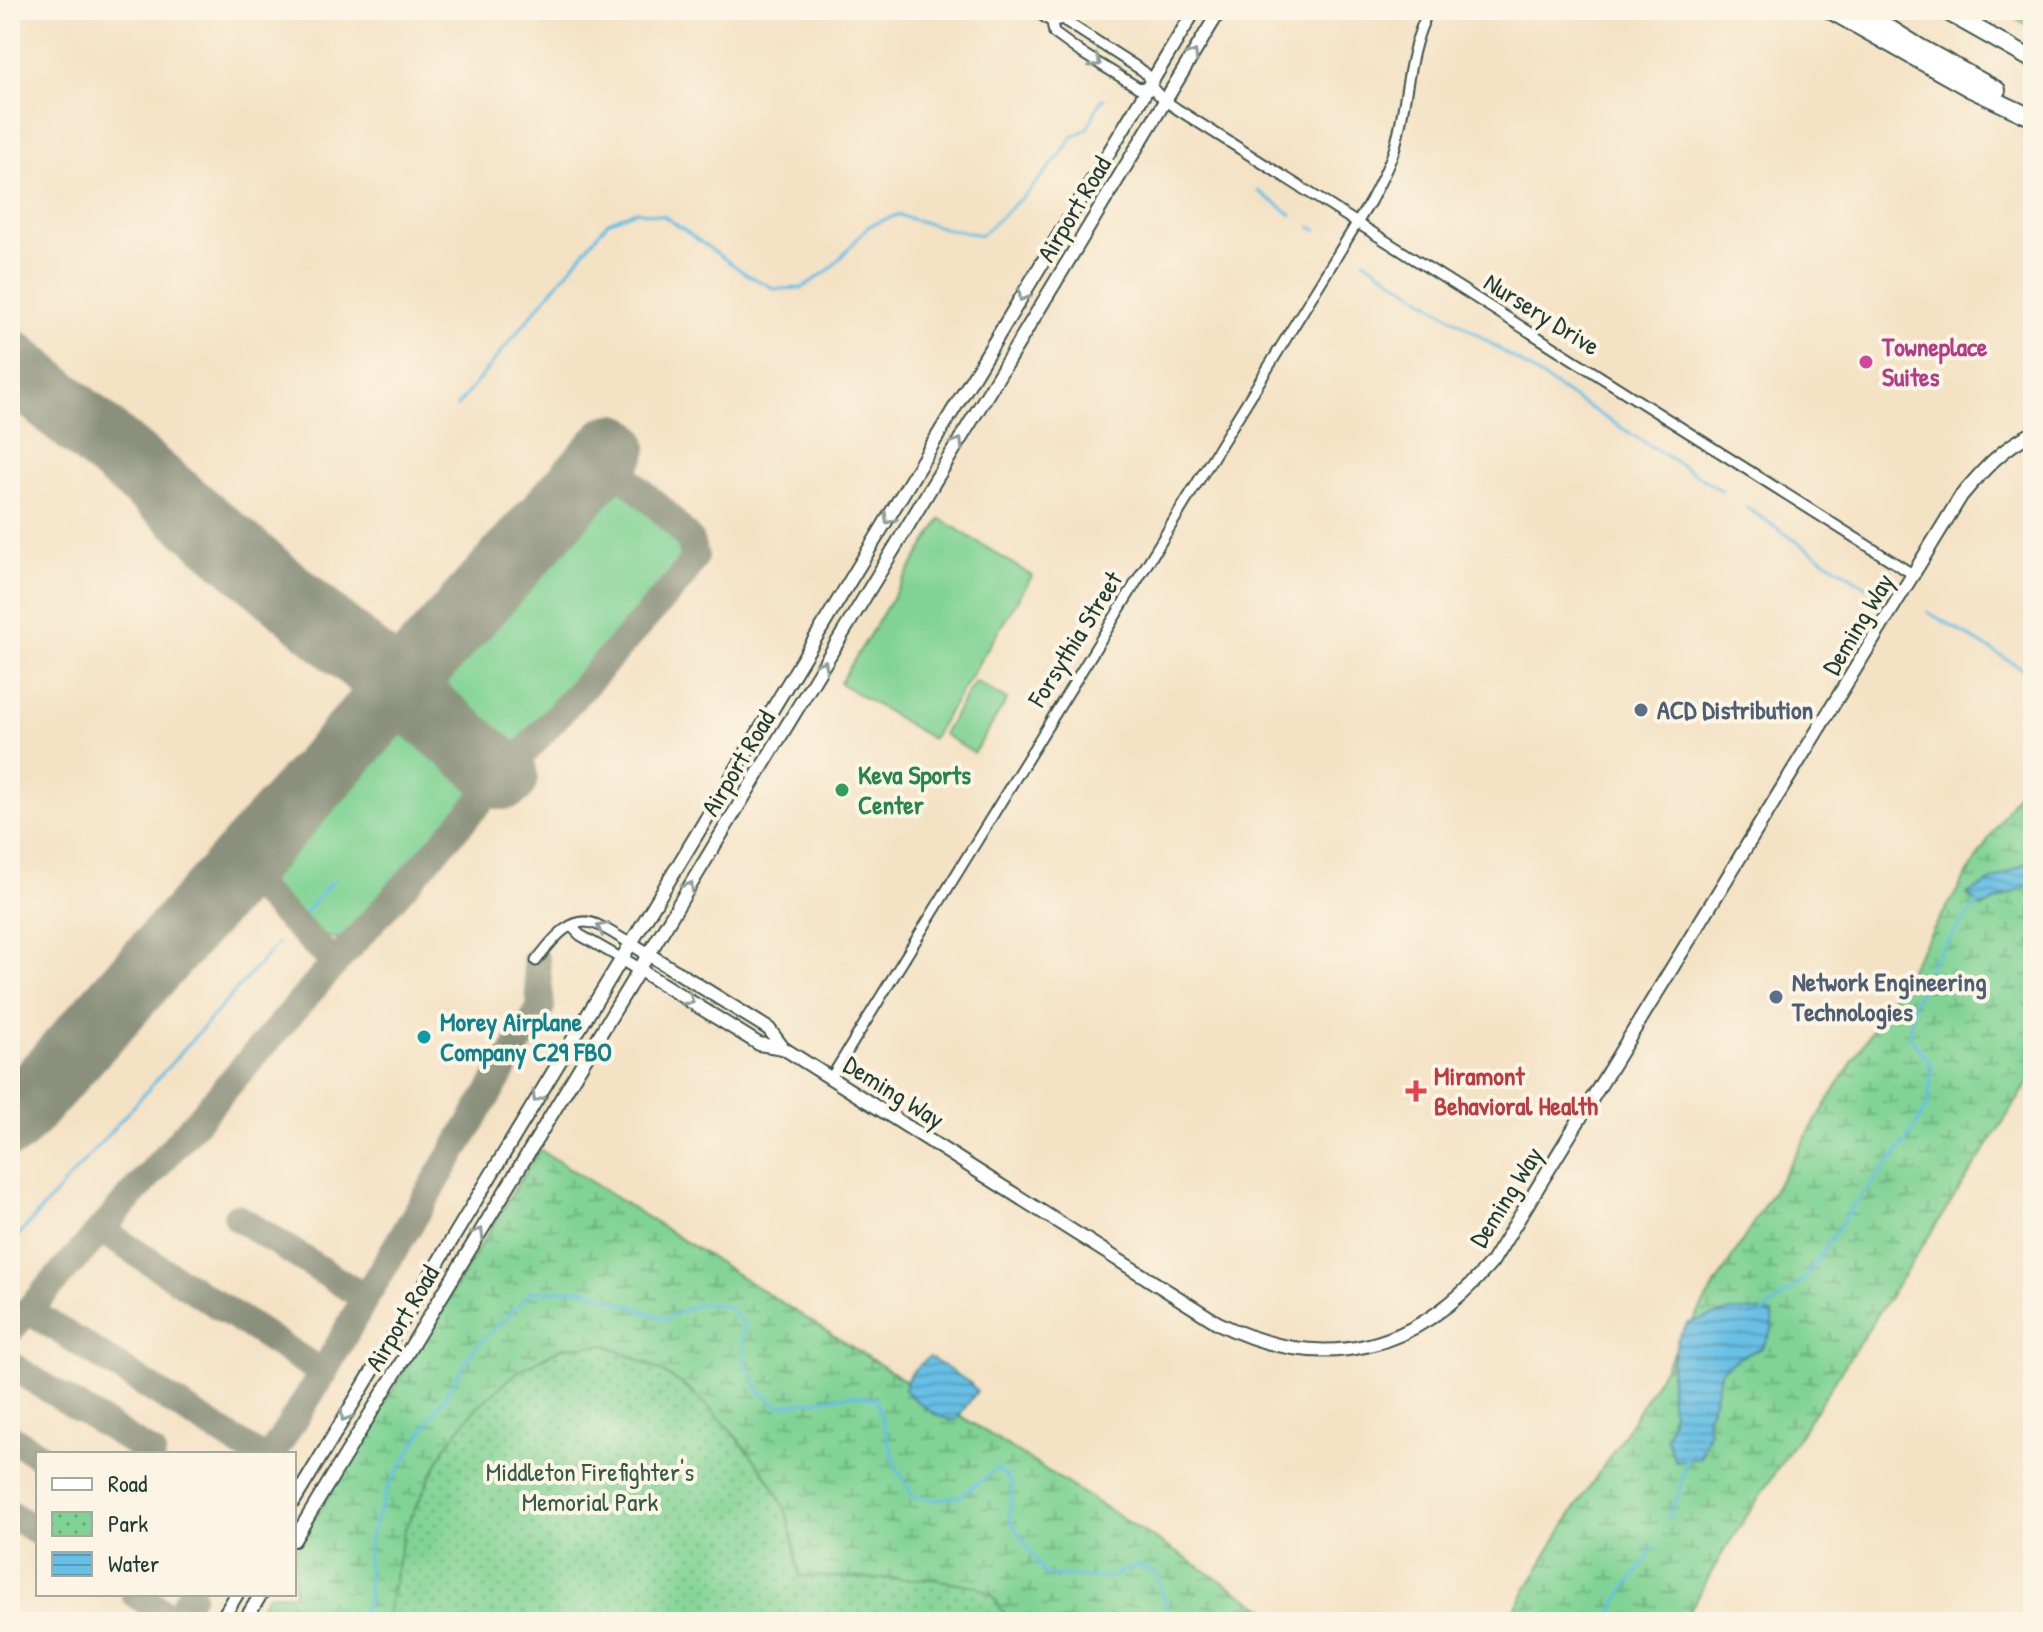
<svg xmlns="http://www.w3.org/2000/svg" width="2043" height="1632" viewBox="0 0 2043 1632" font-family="'Patrick Hand',sans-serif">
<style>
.green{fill:#81d395;stroke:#508864;stroke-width:2}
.wetland{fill:url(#wetland-marsh);stroke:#508864;stroke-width:2}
.park{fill:url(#park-dots);stroke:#508864;stroke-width:2}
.water{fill:url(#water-rules);stroke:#447e8c;stroke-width:2}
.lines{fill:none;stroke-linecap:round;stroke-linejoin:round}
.stream{stroke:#68bfe5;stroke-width:3}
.taxiway{stroke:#8a907c;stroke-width:28}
.runway{stroke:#8a907c;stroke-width:68}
.street-casing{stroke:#3f564a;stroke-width:13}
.secondary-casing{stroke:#3f564a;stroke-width:16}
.highway-casing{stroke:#3f564a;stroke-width:20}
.street{stroke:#fff;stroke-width:9}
.secondary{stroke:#fff;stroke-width:12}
.highway{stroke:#fff;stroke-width:16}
.oneway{stroke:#8f9e9a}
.hotel-dot{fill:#d1479c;stroke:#fcf5e5;stroke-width:3}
.service-dot{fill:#5c6f8a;stroke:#fcf5e5;stroke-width:3}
.leisure-dot{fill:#2e9e5b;stroke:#fcf5e5;stroke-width:3}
.culture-dot{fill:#0f9aa8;stroke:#fcf5e5;stroke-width:3}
.health-dot{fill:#e0444e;stroke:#fcf5e5;stroke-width:3}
.labels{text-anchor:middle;stroke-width:8;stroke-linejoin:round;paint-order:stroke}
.street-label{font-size:26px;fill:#1f3d34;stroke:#fcf5e5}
.hotel-label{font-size:26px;font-weight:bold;fill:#b23c85;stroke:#fcf5e5;text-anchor:start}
.service-label{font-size:26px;font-weight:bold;fill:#4e5e75;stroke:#fcf5e5;text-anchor:start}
.leisure-label{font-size:26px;font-weight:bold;fill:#27864d;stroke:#fcf5e5;text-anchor:start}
.culture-label{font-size:26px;font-weight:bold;fill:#0d838f;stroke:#fcf5e5;text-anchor:start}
.health-label{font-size:26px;font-weight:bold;fill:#be3a42;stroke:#fcf5e5;text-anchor:start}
.park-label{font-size:26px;fill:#335b47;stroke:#fcf5e5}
</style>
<defs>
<pattern id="wetland-marsh" width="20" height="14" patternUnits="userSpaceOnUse" patternTransform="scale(2)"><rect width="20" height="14" fill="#81d395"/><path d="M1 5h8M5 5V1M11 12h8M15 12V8" fill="none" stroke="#69ac7a"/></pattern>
<pattern id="park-dots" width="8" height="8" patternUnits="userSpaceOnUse" patternTransform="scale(2)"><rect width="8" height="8" fill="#81d395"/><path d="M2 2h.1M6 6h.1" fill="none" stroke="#69ac7a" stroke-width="1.8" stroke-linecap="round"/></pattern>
<pattern id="water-rules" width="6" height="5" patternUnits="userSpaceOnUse" patternTransform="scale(2)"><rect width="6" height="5" fill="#68bfe5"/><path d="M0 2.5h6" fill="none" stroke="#559cba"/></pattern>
</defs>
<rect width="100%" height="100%" fill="#fcf5e5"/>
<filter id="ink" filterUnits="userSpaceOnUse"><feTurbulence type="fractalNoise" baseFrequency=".0125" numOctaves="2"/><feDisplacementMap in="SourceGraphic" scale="16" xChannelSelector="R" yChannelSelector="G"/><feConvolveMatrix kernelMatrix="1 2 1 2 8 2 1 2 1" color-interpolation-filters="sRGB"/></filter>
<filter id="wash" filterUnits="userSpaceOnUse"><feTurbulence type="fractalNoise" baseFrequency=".006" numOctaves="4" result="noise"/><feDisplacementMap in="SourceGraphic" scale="32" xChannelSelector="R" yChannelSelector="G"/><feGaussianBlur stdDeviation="1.8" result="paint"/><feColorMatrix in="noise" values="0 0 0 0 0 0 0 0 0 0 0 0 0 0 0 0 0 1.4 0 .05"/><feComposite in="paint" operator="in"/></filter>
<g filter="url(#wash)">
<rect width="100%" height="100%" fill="#f4e2c5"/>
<g class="green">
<polygon points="617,489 629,494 677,536 683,553 675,571 518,747 436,679 594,502 605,493"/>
<polygon points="941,519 1032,576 932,739 840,683"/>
<polygon points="975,681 1007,700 974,753 943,734"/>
<path d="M400 721 480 789 357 929C353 931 350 935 346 937 324 947 291 908 275 894 268 883 268 877 271 864Z"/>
</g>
<g class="wetland">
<polygon points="2001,10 2033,10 2033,28"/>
<polygon points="2033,767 2033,1076 1722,1554 1683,1622 1507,1622 1570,1516 1616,1447"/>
<polygon points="539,1149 1286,1622 1010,1622 992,1596 932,1579 885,1579 800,1576 786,1513 766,1475 731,1431 689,1389 646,1362 388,1612 383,1622 251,1622 268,1594 294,1594 294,1552"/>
</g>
<path class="park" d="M606 1345C634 1357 663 1370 688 1389 718 1412 776 1479 787 1515 793 1535 795 1556 800 1576L885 1579H932L976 1586 992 1595 1010 1622H383L388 1612 404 1531 446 1446 477 1407 520 1370 563 1347Z"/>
<g class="water">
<polygon points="2033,860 2033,883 1981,908 1967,894"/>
<polygon points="1731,1311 1757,1311 1772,1314 1773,1328 1762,1348 1740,1357 1721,1370 1714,1400 1706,1418 1709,1432 1700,1458 1675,1461 1666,1438 1672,1417 1670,1385 1672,1364 1678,1338 1688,1323"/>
<path d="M929 1357 970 1383 977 1391 956 1420C937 1421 918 1402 904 1390 907 1375 917 1366 929 1357Z"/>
</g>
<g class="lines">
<g class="stream">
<polyline points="1258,191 1292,215"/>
<polyline points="1311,227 1317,230"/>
<polyline points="1364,260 1566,393 1722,491"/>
<polyline points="457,406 608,222 636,211 664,216 746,274 775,289 802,288 830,269 869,226 897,215 948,229 981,235 1030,190 1061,154 1072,137 1087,129 1101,100 1104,99"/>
<polyline points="1746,507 1811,551 1867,587"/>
<polyline points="1928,612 2033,675"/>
<polyline points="303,915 332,881"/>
<polyline points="10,1245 278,943"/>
<polyline points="1762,1314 1805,1279 1847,1214 1904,1145 1928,1104 1932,1066 1910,1036 1913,1004 1931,963 1979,901"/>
<polyline points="1668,1517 1679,1493 1687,1456"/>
<polyline points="357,1622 369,1599 368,1568 369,1539 389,1485 476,1346 532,1292 583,1289 665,1319 700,1303 727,1306 744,1324 743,1355 758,1390 778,1406 852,1395 876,1399 897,1469 913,1496 936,1500 960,1496 998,1468 1012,1483 1010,1519 1045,1575 1108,1578 1138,1565 1157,1575 1166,1604 1168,1622"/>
<polyline points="1609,1622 1618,1599 1647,1559 1653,1547"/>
</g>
<g class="taxiway">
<polyline points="237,869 335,963"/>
<polyline points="237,1217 365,1298"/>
<polyline points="101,1230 323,1373"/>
<polyline points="28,1310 255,1454"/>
<polyline points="10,1330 101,1230 335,963 681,578 695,556 689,539 664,512 604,458"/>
<polyline points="10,1365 152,1454"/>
<polyline points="10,1437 38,1455"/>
<polyline points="272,1454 323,1373 365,1298 541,1007 536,961"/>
<polyline points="10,1514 38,1532"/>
<polyline points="135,1594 175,1620 191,1594"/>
</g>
<g class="runway">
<polyline points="10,363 504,776"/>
<polyline points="10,1123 613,448"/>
</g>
</g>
</g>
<g filter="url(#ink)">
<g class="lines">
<defs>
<g id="street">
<polyline points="1034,10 1052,22 1054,33 1080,52 1139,88 1150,86"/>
<path d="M1052 22 1062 19 1143 71C1153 81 1144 70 1150 83 1155 94 1167 102 1177 109L1914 575"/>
<polyline points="571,926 580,935 622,959"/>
<path d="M536 961C550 943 571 912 598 925 609 930 620 938 632 944"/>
<path d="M831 1078 1370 202C1379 185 1388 168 1394 150 1408 104 1406 54 1429 10"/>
</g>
<g id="secondary">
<path d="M632 944 769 1029 783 1048 1218 1323C1325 1376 1416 1351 1492 1262L1961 496C1982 471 2003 447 2033 433"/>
<polyline points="622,959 759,1044 783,1048"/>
<polyline points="294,1501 1195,10"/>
<polyline points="294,1540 1220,10"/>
<polyline points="220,1622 237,1594"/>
<polyline points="244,1622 261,1594"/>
</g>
<g id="highway">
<polyline points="1830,10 1971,89 2033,118"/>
<polyline points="1860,10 1919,47 1997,90"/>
<polyline points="1944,10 2033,60"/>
</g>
</defs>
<use href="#street" class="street-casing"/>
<use href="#secondary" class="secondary-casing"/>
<use href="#highway" class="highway-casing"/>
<use href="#street" class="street"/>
<use href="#secondary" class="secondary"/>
<use href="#highway" class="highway"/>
</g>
<defs><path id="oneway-chevron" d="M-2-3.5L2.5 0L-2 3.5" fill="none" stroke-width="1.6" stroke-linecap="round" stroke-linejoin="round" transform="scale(2)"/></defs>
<g class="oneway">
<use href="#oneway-chevron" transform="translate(1193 55) rotate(-59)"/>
<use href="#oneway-chevron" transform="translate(1096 62) rotate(32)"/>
<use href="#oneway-chevron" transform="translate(1023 296) rotate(121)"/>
<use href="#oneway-chevron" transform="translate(958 443) rotate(-59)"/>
<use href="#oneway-chevron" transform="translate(889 519) rotate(121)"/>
<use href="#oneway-chevron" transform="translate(823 665) rotate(-59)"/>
<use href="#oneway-chevron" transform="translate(689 887) rotate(-59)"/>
<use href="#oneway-chevron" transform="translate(602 928) rotate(-154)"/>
<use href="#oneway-chevron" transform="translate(689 1000) rotate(32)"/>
<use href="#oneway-chevron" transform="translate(537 1097) rotate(122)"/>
<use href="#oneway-chevron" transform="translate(479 1233) rotate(-59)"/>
<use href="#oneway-chevron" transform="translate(345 1416) rotate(121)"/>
</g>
</g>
<circle class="hotel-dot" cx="1866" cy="362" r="8"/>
<g class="service-dot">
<circle cx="1641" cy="710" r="8"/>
<circle cx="1776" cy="997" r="8"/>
</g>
<circle class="leisure-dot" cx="842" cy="790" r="8"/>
<circle class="culture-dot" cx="424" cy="1037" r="8"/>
<path class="health-dot" d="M1412 1079h8v8h8v8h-8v8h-8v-8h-8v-8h8z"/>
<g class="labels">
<g class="street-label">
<text transform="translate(1074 209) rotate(-59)" y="9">Airport Road</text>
<text transform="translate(1542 314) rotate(32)" y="9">Nursery Drive</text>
<text transform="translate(1858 624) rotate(-59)" y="9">Deming Way</text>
<text transform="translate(1075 639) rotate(-58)" y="9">Forsythia Street</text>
<text transform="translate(738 763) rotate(-59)" y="9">Airport Road</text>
<text transform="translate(894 1092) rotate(32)" y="9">Deming Way</text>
<text transform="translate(1506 1197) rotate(-58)" y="9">Deming Way</text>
<text transform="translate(402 1318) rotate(-59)" y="9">Airport Road</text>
</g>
<g class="hotel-label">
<text x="1882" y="356">Towneplace<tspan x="1882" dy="30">Suites</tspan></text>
</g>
<g class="service-label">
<text x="1657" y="719">ACD Distribution</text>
<text x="1792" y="991">Network Engineering<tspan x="1792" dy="30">Technologies</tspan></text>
</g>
<g class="leisure-label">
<text x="858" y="784">Keva Sports<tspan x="858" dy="30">Center</tspan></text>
</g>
<g class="culture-label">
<text x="440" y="1031">Morey Airplane<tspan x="440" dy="30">Company C29 FBO</tspan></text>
</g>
<g class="health-label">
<text x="1434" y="1085">Miramont<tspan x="1434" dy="30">Behavioral Health</tspan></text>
</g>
<g class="park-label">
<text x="590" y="1481">Middleton Firefighter's<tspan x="590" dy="30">Memorial Park</tspan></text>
</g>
</g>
<rect width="2043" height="1632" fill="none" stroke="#fcf5e5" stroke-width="40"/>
<rect x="36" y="1452" width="260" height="144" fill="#fcf5e5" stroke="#a4ab9e" stroke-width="2"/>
<rect x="52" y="1478" width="40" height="12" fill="#ffffff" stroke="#a4ab9e" stroke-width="2"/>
<text x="108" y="1492" font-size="24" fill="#1f3d34">Road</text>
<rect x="52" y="1512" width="40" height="24" fill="url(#park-dots)" stroke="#a4ab9e" stroke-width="2"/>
<text x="108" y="1532" font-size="24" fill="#1f3d34">Park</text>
<rect x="52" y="1552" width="40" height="24" fill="url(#water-rules)" stroke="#a4ab9e" stroke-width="2"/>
<text x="108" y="1572" font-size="24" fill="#1f3d34">Water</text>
</svg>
